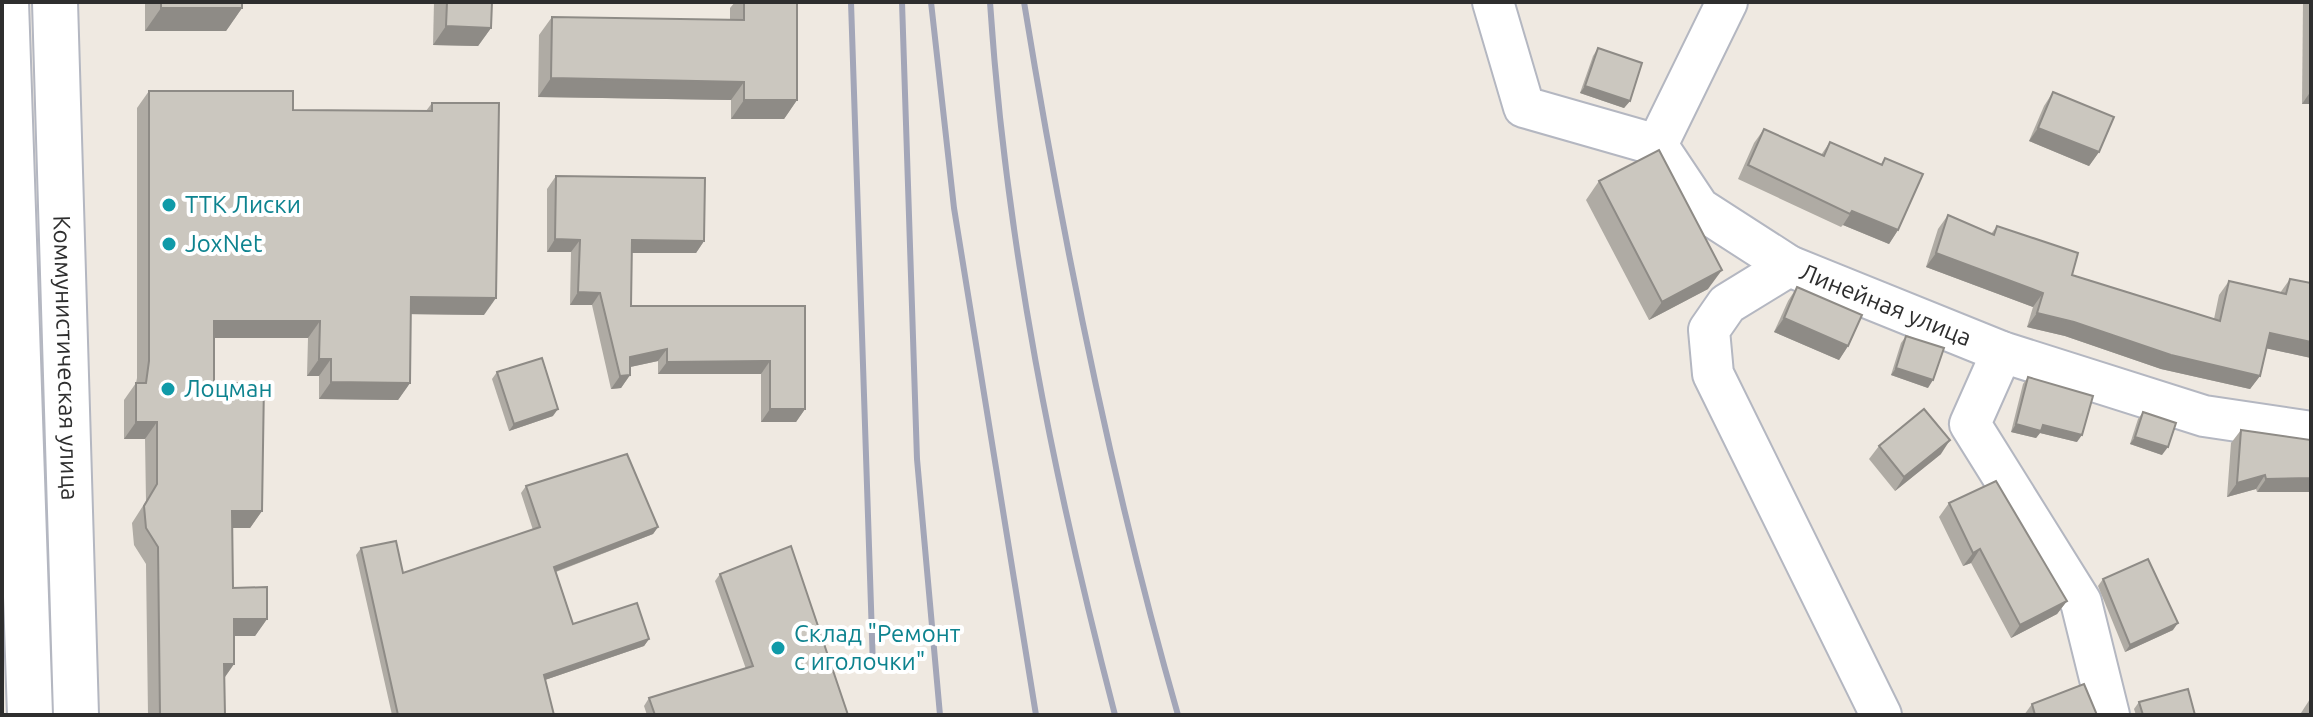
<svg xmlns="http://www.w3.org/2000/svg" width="2313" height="717" viewBox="0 0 2313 717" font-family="Ubuntu,sans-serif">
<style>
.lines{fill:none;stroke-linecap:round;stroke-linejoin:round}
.minor-casing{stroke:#b4b7c1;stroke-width:44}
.secondary-casing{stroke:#b4b7c1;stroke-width:48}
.minor{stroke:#fff;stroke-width:40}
.secondary{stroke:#fff;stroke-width:44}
.rail{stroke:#a3a6b8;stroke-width:6}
.wall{fill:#afaba4}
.shaded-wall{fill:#8e8b86}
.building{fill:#cbc7bf;stroke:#8e8b86;stroke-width:2}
.culture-dot{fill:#0f9aa8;stroke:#fff;stroke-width:3}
.labels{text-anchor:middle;stroke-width:8;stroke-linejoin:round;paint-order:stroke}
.culture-label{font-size:24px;fill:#0d838f;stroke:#fff;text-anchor:start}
.street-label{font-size:24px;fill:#2e2e2e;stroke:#fff}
</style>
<rect width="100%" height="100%" fill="#efe9e1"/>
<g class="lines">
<defs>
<g id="minor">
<polyline points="1493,2 1524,107 1657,145"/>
<path id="s1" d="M1727 2 1657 145 1699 208 1789 266 2002 352 2204 416 2311 432"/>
<polyline points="1789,266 1727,304 1709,330 1713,374 1881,715"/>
<polyline points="2002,352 1970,424 2081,602 2109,715"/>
</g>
<g id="secondary">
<polyline points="6,2 30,715"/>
<path id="s2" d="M55 2 76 715"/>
</g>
</defs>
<use href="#minor" class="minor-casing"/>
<use href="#secondary" class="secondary-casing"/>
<use href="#minor" class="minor"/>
<use href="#secondary" class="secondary"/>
<g class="rail">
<polyline points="851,2 873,667"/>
<polyline points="902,2 917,459 940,715"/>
<polyline points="931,2 954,208 1036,715"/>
<path d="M990 2C1006 244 1054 481 1115 715"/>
<path d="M1024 2C1063 241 1111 482 1178 715"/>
</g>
</g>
<g class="wall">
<polygon points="145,2 242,2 242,8 226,31 145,31"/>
<polygon points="434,2 492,2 491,28 478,46 433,45"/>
<polygon points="735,2 797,2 797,100 784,119 731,119 731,100 538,97 539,35 552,17 730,20 730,8"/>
<polygon points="2303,2 2311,2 2311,104 2302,104"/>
<polygon points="1598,48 1630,101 1624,108 1580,93 1593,56"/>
<polygon points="149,91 293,110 426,111 432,103 484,315 411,314 410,383 398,400 319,399 319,376 307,376 308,338 214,338 214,383 262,511 250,528 233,528 233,588 267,619 255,636 234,636 234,664 225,677 225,715 148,715 146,564 134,545 132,523 146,501 145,439 124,439 124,400 136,383 137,378 137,108"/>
<polygon points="2053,92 2099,152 2089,166 2029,141 2044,106"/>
<polygon points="1764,129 1821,155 1830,142 1881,164 1885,158 1898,230 1889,244 1843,225 1841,227 1738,179 1754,143"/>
<polygon points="556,176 704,241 696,253 632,253 631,306 805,306 805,409 796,422 761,422 761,374 658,374 658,361 630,367 630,375 621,388 611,389 592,305 570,305 571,252 547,252 547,189"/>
<polygon points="1599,181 1708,289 1649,320 1586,200"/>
<polygon points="1948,215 1991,234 1997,226 2072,275 2214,319 2219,295 2229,281 2280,293 2290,279 2311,283 2311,358 2266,348 2260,376 2250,389 2161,369 2065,336 2027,327 2033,307 1926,267 1938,229"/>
<polygon points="1797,287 1848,346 1839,360 1774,332 1788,301"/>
<polygon points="1906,336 1928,388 1891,375 1901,343"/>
<polygon points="497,372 553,416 509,431 492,379"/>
<polygon points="2028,377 2077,442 2040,433 2036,438 2011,432 2023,384"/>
<polygon points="2143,412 2162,455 2130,444 2138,419"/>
<polygon points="2241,430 2311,440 2257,492 2256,489 2227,497 2231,443"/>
<polygon points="1879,446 1941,454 1895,491 1869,459"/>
<polygon points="526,486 658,527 653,534 556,572 573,624 649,639 644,646 545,680 554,715 392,715 356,555 361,548 403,573 533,530 521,493"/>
<polygon points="1949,503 2067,601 2057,614 2011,638 1971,563 1963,566 1939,517"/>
<polygon points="720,574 848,715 647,715 644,706 649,698 746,669 715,581"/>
<polygon points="2103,579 2173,630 2125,652 2098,586"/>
<polygon points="2310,699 2311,715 2301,715 2301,713"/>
<polygon points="2139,702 2195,715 2136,715 2134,709"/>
<polygon points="2032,704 2097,715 2024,715"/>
</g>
<g class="shaded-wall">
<polygon points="161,8 242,8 226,31 145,31"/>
<polygon points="446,26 491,28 478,46 433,45"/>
<polygon points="551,78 744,82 731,100 538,97"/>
<polygon points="1585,86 1630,101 1624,108 1580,93"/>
<polygon points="2311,91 2311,104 2302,104"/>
<polygon points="744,100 797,100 784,119 731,119"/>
<polygon points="2038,128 2099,152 2089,166 2029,141"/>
<polygon points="1852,211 1898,230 1889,244 1843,225"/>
<polygon points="555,239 580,240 571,252 547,252"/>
<polygon points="632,240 704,241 696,253 624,253"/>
<polygon points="1936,253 2043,293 2033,307 1926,267"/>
<polygon points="1722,270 1708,289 1649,320 1662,302"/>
<polygon points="578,292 600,293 592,305 570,305"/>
<polygon points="411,297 496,298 484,315 399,314"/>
<polygon points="2037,313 2074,322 2260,376 2250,389 2161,369 2065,336 2027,327"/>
<polygon points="1784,318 1848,346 1839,360 1774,332"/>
<polygon points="214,321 320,321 308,338 202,338"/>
<polygon points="2270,333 2311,342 2311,358 2260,347"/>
<polygon points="667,349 658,361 621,369 630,357"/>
<polygon points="319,359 331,359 319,376 307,376"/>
<polygon points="770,361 761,374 658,374 667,362"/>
<polygon points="1896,368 1933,380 1928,388 1891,375"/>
<polygon points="630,375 621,388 611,389 620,376"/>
<polygon points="331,382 410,383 398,400 319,399"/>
<polygon points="558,409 553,416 509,431 514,424"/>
<polygon points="770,409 805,409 796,422 761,422"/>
<polygon points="136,422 157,422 145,439 124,439"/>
<polygon points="2016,424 2043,425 2082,435 2077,442 2040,433 2036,438 2011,432"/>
<polygon points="2135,437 2168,447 2162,455 2130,444"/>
<polygon points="1950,440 1941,454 1895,491 1904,477"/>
<polygon points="2265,475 2256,489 2227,497 2237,483"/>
<polygon points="2311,478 2311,492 2257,492 2266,479"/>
<polygon points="232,511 262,511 250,528 220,528"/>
<polygon points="658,527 653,534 549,574 554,567"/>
<polygon points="1980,549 1971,563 1963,566 1973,553"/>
<polygon points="2067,601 2057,614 2011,638 2020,625"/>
<polygon points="234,619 267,619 255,636 222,636"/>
<polygon points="2178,623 2173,630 2125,652 2130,645"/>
<polygon points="649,639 644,646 539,682 544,675"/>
<polygon points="224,664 234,664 222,681"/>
</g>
<g class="building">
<rect x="161" y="2" width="81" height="6"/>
<polygon points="447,2 492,2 491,28 446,26"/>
<polygon points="744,2 797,2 797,100 744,100 744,82 551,78 552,17 744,20"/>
<polygon points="1598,48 1642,63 1630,101 1585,86"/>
<polygon points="149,91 293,91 293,110 432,111 432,103 499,103 496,298 411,297 410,383 331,382 331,359 319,359 320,321 214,321 214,383 264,383 262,511 232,511 233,588 267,587 267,619 234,619 234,664 224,664 225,715 160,715 158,547 146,528 144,506 157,484 157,422 136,422 136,383 146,383 149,361"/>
<polygon points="2053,92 2114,117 2099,152 2038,128"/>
<polygon points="1764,129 1824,156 1830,142 1882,165 1885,158 1923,174 1898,230 1852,211 1850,214 1748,165"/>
<polygon points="1659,150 1722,270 1662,302 1599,181"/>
<polygon points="556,176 705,178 704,241 632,240 631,306 805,306 805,409 770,409 770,361 667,362 667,349 630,357 630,375 620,376 600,293 578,292 580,240 555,239"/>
<polygon points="1948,215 1994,235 1997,226 2078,253 2072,275 2220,321 2229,281 2286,294 2290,279 2311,283 2311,342 2270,333 2260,376 2171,355 2074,322 2037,313 2043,293 1936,253"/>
<polygon points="1797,287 1862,315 1848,346 1784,318"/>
<polygon points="1906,336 1944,348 1933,380 1896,368"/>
<polygon points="542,358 558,409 514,424 497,372"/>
<polygon points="2028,377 2093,396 2082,435 2043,425 2041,431 2016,424"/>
<polygon points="1924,409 1950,440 1904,477 1879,446"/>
<polygon points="2143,412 2176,423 2168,447 2135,437"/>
<polygon points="2241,430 2311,440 2311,478 2266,479 2265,475 2237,483"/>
<polygon points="627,454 658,527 554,567 573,624 637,603 649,639 544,675 554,715 398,715 361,548 396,541 403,573 540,527 526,486"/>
<polygon points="1996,481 2067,601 2020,625 1980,549 1973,553 1949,503"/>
<polygon points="791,546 848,715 655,715 649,698 753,666 720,574"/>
<polygon points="2148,559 2178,623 2130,645 2103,579"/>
<polygon points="2084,684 2097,715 2035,715 2032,704"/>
<polygon points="2188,689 2195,715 2143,715 2139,702"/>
</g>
<g class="culture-dot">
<circle cx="169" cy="205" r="8"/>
<circle cx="169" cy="244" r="8"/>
<circle cx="168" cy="389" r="8"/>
<circle cx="778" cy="648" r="8"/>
</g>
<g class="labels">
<g class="culture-label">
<text x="185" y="213">ТТК Лиски</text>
<text x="185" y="252">JoxNet</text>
<text x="184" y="397">Лоцман</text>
<text x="794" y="642">Склад "Ремонт<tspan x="794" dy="28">с иголочки"</tspan></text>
</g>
<g class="street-label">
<text dy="8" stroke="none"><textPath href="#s1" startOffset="446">Линейная улица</textPath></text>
<text dy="8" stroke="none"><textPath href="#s2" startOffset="356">Коммунистическая улица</textPath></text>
</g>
</g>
<rect width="2313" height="717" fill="none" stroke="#2e2e2e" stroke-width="8"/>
</svg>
